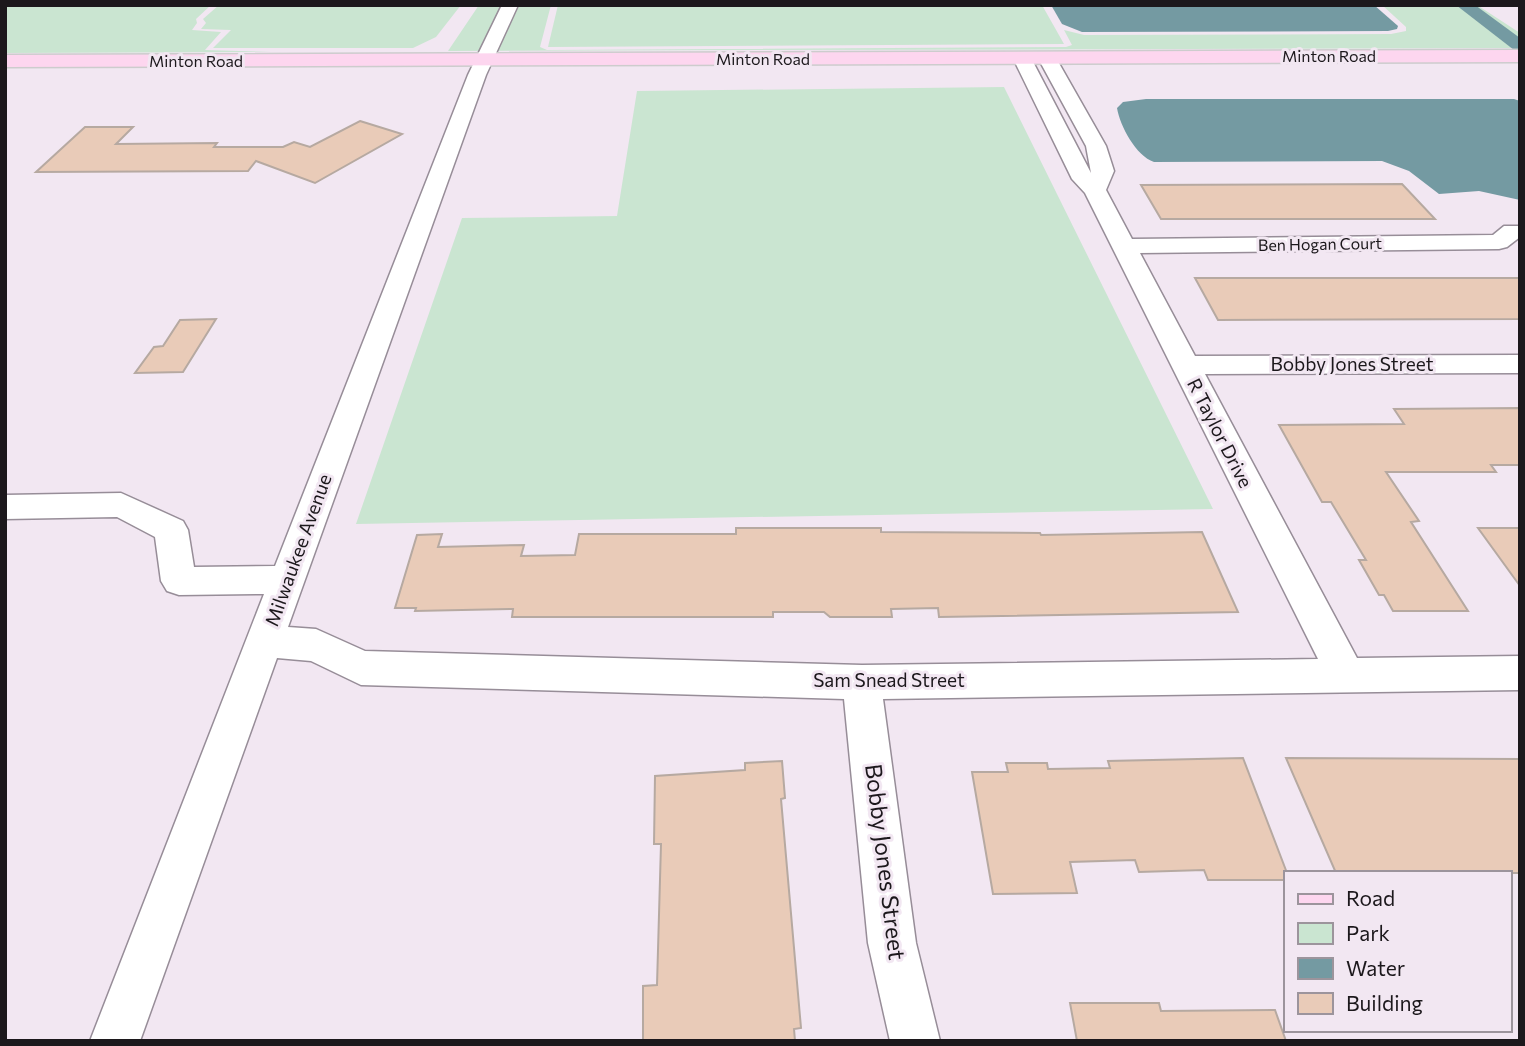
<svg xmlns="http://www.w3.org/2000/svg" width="1525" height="1046" viewBox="0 0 1525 1046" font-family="Commissioner,sans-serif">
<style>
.green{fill:#cae5d1}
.water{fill:#749aa2}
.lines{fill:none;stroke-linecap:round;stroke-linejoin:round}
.canal{fill:#749aa2;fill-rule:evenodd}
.building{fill:#e9cbb8;stroke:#b6a9a1;stroke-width:2}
.minor-casing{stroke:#978d98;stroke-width:3}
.major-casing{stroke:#cdcccd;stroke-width:3}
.minor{fill:#fff;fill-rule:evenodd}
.major{fill:#fdd6ef;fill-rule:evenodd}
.labels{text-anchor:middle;stroke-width:6;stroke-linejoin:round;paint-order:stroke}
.far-street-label{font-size:16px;fill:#1c181c;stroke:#f2e7f2}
.street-label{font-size:19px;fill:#1c181c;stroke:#f2e7f2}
.near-street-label{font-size:23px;fill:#1c181c;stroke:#f2e7f2}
</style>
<rect width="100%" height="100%" fill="#f2e7f2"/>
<g class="green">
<polygon points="5,5 211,5 196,19 197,23 192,30 221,32 205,50 271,52 5,53"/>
<polygon points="219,5 461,5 436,37 413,48 213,48 231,30 201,29 206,23 203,19"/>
<polygon points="479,5 551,5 540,47 547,50 1066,47 1072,45 1064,30 1084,35 1391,34 1406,31 1406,27 1382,5 1477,5 1520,33 1520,48 448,51"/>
<polygon points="558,5 1042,5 1064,44 548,47"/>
<polygon points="1004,87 1213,509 356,524 462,218 617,216 637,91"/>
</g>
<g class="water">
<polygon points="1051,5 1374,5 1398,26 1397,29 1388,31 1082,32 1062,24"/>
<path d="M1146 99H1514L1520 101V200L1479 191 1439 194 1409 171 1382 161 1154 162C1136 156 1120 126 1117 108L1123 102Z"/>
</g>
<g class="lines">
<polygon class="canal" points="1456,5 1475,5 1520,38 1520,51 1514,50"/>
</g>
<g class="building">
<polygon points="360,121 402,134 315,183 256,161 248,171 36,172 85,127 133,127 116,144 217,143 214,147 283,147 294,142 310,147"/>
<polygon points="1402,184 1435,219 1161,219 1141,185"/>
<polygon points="1195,278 1520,278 1520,319 1218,320"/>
<polygon points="216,319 183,372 135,373 154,347 163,346 180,320"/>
<polygon points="1520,408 1520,465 1491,465 1496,472 1386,472 1419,521 1411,522 1468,611 1393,611 1384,595 1379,595 1359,560 1366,560 1331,502 1322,502 1279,425 1404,424 1394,409"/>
<polygon points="736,528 881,528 881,532 1040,533 1041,535 1202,532 1238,612 939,617 938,608 891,609 892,617 830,617 824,612 773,612 773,617 512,617 513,609 415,611 416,608 395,608 417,535 442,534 438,547 524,545 521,556 575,555 579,534 736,534"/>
<polygon points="1478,528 1520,528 1520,586"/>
<polygon points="1243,758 1287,873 1285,880 1208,880 1204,870 1139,872 1135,860 1070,862 1077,893 993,894 972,772 1008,772 1006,763 1047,763 1048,769 1110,768 1108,761"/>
<polygon points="1286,758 1520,759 1520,873 1336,873"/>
<polygon points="782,761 785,798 781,799 801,1028 794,1029 795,1041 643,1041 643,986 657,985 661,844 654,844 655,776 745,770 745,763"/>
<polygon points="1070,1003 1159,1003 1161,1011 1275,1010 1286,1041 1077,1041"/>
</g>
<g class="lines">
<defs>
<polygon id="minor" points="502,5 518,5 486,75 288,627 316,629 365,651 862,665 1318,659 1085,193 1072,179 1013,58 1022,53 1031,58 1091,173 1086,146 1038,58 1047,53 1056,58 1106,146 1114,171 1106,190 1132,239 1493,235 1504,226 1520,226 1520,237 1507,247 1499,249 1140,253 1195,356 1520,355 1520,373 1205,374 1357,658 1520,656 1520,690 883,699 916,943 940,1041 890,1041 868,943 844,699 361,685 311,661 277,658 140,1041 90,1041 264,594 179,595 167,591 161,581 155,537 117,517 5,519 5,495 121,493 183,521 188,530 194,567 275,566 468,75"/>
<polygon id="major" points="1520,50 1520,62 5,67 5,55"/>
</defs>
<use href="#minor" class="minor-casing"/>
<use href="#major" class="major-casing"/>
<use href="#minor" class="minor"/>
<use href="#major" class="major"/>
</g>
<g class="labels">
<g class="far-street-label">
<text x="1329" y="62">Minton Road</text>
<text x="763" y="65">Minton Road</text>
<text x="196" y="67">Minton Road</text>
<text transform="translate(1320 244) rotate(-1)" y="6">Ben Hogan Court</text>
</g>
<g class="street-label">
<text x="1352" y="371">Bobby Jones Street</text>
<text transform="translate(1220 433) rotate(63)" y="7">R Taylor Drive</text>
<text transform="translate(298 550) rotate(-70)" y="7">Milwaukee Avenue</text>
<text x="889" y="687">Sam Snead Street</text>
</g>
<g class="near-street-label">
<text transform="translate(885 862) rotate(83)" y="8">Bobby Jones Street</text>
</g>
</g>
<rect width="1525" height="1046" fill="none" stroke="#1c181c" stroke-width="14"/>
<rect x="1284" y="871" width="228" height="161" fill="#f2e7f2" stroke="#9c949c" stroke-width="2"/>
<rect x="1298" y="894" width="35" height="10" fill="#fdd6ef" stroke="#9c949c" stroke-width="2"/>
<text x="1346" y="906" font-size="21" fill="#1c181c">Road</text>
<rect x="1298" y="923" width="35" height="21" fill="#cae5d1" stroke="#9c949c" stroke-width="2"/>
<text x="1346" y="941" font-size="21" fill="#1c181c">Park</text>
<rect x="1298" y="958" width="35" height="21" fill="#749aa2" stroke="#9c949c" stroke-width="2"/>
<text x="1346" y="976" font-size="21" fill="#1c181c">Water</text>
<rect x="1298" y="993" width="35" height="21" fill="#e9cbb8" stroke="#9c949c" stroke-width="2"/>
<text x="1346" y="1011" font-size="21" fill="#1c181c">Building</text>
</svg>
